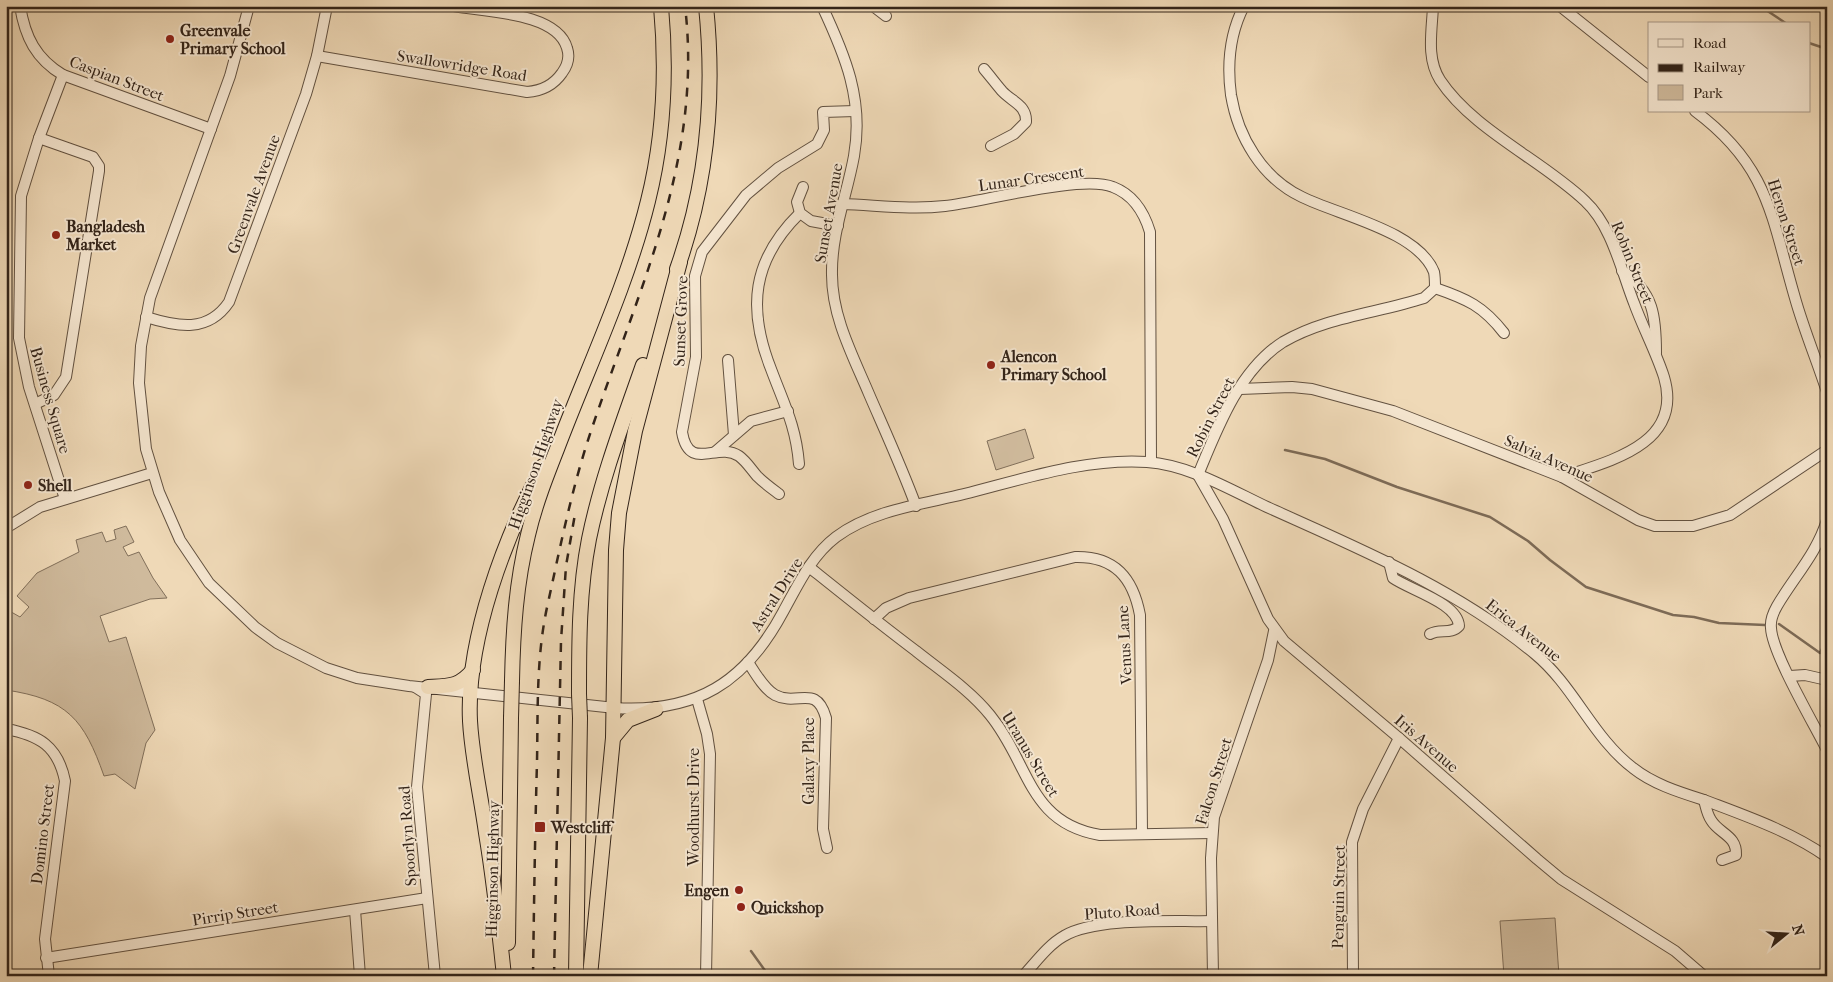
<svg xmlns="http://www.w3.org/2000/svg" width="1833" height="982" viewBox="0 0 1833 982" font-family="'IM FELL French Canon',serif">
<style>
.green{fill:#cfba9c;stroke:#816f5a}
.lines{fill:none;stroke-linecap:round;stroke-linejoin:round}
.stream{stroke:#7d6b57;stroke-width:2.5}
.minor-casing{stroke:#625140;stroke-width:12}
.highway-casing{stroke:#332419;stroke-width:16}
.minor{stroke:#f5e6d0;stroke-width:10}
.highway{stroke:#efd9b7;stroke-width:14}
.rail{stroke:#332419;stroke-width:2.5;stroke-dasharray:9 9;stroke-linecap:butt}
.highway-bridge-casing{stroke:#332419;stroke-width:16;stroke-linecap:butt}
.highway-bridge{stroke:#efd9b7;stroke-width:14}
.poi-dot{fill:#8f2418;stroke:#f5e6d0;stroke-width:2}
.labels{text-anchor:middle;stroke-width:4;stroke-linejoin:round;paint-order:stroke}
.poi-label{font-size:16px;font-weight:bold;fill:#332419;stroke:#f5e6d0;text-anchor:start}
.street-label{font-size:16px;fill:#332419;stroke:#f5e6d0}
</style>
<rect width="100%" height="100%" fill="#efd9b7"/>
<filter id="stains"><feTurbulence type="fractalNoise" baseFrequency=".004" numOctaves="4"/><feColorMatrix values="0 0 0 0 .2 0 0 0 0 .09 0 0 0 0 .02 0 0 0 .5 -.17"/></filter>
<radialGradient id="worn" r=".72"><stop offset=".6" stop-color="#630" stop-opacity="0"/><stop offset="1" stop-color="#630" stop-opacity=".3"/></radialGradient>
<g class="green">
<polygon points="1025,429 1034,458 996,470 987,441"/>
<path d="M126 526 134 542 123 547 128 556 139 552 153 578 167 598 150 599 100 616 109 642 126 637 155 730 146 743 135 789 115 774 104 776C84 719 67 699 6 690V609L20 617 29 607 17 596 37 573 79 552 76 540 102 532 106 542 116 539 114 530Z"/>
<polygon points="1555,918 1559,976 1504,976 1500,921"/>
</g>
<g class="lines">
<g class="stream">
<polyline points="1760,6 1787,24"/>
<polyline points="1809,43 1827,49"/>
<polyline points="1285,450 1325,459 1397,487 1490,517 1528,541 1550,560 1586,587 1673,615 1694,617 1719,623 1765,625"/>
<polyline points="1779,624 1820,653 1827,638"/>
<polyline points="751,951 769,976"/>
</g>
<defs>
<g id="minor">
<path d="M20 6C25 37 36 59 63 75L211 129"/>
<path d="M249 6 230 76 150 298 141 346 139 383 146 449 159 492 180 540 209 583 255 627 277 643 326 668 357 678 409 686 615 708C696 713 745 683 783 612 798 585 811 556 836 537 872 510 923 504 964 494 1024 479 1085 458 1147 462 1189 465 1229 489 1267 507 1360 549 1455 588 1535 654 1574 686 1593 738 1633 768 1653 784 1679 792 1704 800 1746 816 1790 831 1827 857"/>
<path d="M822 6C845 55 864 100 854 156 847 195 831 234 832 275 832 317 853 356 869 394 885 431 902 468 916 506"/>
<polyline points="873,6 886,16"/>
<path d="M1433 6C1432 31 1426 58 1440 80 1473 130 1542 160 1585 201 1612 226 1621 270 1634 303 1643 328 1656 352 1664 377 1684 444 1610 461 1562 477"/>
<polyline points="1560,6 1649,77"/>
<path d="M317 56 527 92C541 91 553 86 562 73 568 65 570 57 567 48 557 12 485 12 454 6"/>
<path d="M984 69C990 76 996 84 1002 91 1012 102 1027 105 1026 122L1014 134 991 146"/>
<polyline points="63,75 39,138 21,196 19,338 29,387 65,499"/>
<path d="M1695 111C1769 166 1771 216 1795 298 1804 330 1817 361 1827 392"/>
<polyline points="803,187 797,202 800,213 811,221 838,226"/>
<path d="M842 204C876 205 911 210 945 206 982 202 1082 174 1113 187 1134 195 1144 212 1150 232L1151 462"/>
<path d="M1622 271C1654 291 1656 318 1656 353"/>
<path d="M1435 288C1467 299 1483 306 1504 333"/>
<path d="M146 317C178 327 208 333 229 302L306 94 317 56 327 6"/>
<polyline points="728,360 734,435"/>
<polyline points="1240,389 1292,387 1312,389 1393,411 1562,477 1638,520 1655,526 1693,526 1730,515 1827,450"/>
<polyline points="35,404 54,395 66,377 99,171 99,166 93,157 39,138"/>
<polyline points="715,452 751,421 788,411"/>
<path d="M799 464C796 426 784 404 771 369 747 308 752 260 800 213"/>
<polyline points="1198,475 1223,519 1268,619 1284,641 1399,738 1537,859 1561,879 1675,951 1704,976"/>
<path d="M1198 475C1217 429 1239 370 1283 342 1325 317 1378 313 1424 298L1435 288C1435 283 1435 277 1434 272 1418 231 1338 215 1302 197 1262 178 1238 137 1231 95 1227 65 1230 33 1244 6"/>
<path d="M779 494C771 488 764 483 757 476 751 469 746 461 739 456 717 441 689 473 682 432L696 357 695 276 702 252 746 195 778 168 817 144 824 130 823 112 855 111"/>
<path d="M1827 520C1817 553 1794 577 1777 606 1773 613 1770 620 1771 628 1772 653 1814 724 1827 750"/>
<polyline points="6,528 40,507 152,473"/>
<path d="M1389 562 1393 578C1410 590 1458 603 1459 626 1451 635 1440 628 1430 634"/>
<path d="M809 567C844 595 880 624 916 651 941 671 970 690 990 715 1030 764 1028 823 1100 835L1212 833"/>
<path d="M874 619 886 608 909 598 1075 557C1115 556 1133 578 1140 615L1142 833"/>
<path d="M748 662C755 673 764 689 775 695 798 707 816 683 826 718L823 829 827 848"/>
<polyline points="1790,676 1805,675 1827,680"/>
<polyline points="415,687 426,694 417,787 435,976"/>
<polyline points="697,699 707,734 710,754 706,976"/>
<path d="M6 729C39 735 58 746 65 781L45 939 49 976"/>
<path d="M1704 800C1706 807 1707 814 1711 820 1719 834 1737 835 1736 855L1722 860"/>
<polyline points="355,910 360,976"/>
<polyline points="46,958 427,898"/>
<path d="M1023 976C1036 962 1048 945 1064 936 1096 917 1173 922 1212 921"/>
<polyline points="1213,976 1211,858 1214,817 1268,660 1274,631"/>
<polyline points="1353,976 1352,842 1363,809 1399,738"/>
</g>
<g id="highway">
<path d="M677 269C707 185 715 94 706 6"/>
<path d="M512 681C513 631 516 583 528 535 535 505 546 477 557 449 588 367 627 286 648 201 664 137 667 72 661 6"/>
<path d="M428 687C449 686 459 687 473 670"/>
<path d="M579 694C579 642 579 590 589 539 601 480 623 422 643 365"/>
<polyline points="613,738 628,720 656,709"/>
<polyline points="508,943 511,718"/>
<path d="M504 976C499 928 494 881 486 833 481 796 472 758 470 721 466 639 505 537 543 466"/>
<polyline points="576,976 580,718"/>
<polyline points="590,976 613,738 616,550 619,513 635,431 680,262"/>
</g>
</defs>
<use href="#minor" class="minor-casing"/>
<use href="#highway" class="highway-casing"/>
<use href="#minor" class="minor"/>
<use href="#highway" class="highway"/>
<g class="rail">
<path d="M533 976C534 904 535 833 537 762 538 709 536 655 548 603 561 543 573 483 593 425 640 286 703 157 685 6"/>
<polyline points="554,976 561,641 566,566 575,514"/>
</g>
<defs>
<g id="highway-bridge">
<polyline points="579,694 580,718"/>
<polyline points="511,718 512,681"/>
</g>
</defs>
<use href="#highway-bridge" class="highway-bridge-casing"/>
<use href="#highway-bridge" class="highway-bridge"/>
</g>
<g class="poi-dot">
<circle cx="170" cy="39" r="5"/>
<circle cx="56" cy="235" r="5"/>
<circle cx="991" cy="365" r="5"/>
<circle cx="28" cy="485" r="5"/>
<rect x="534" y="821" width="12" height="12" rx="2.5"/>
<circle cx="739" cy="890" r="5"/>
<circle cx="741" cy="907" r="5"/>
</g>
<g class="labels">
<g class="poi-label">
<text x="180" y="36">Greenvale<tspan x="180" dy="18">Primary School</tspan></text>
<text x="66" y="232">Bangladesh<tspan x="66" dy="18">Market</tspan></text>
<text x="1001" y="362">Alencon<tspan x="1001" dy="18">Primary School</tspan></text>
<text x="38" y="491">Shell</text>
<text x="551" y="833">Westcliff</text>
<text x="729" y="896" text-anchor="end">Engen</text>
<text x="751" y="913">Quickshop</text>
</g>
<g class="street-label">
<text transform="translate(462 65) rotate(9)" y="6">Swallowridge Road</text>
<text transform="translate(117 78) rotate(21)" y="6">Caspian Street</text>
<text transform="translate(1031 178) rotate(-8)" y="6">Lunar Crescent</text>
<text transform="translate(253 194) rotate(-70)" y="6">Greenvale Avenue</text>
<text transform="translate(828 213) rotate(-80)" y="6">Sunset Avenue</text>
<text transform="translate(1787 222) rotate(72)" y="6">Heron Street</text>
<text transform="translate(1633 262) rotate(68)" y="6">Robin Street</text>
<text transform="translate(680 321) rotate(-88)" y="6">Sunset Grove</text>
<text transform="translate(51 400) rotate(74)" y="6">Business Square</text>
<text transform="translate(1210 417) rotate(-63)" y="6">Robin Street</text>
<text transform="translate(1549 458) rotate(24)" y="6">Salvia Avenue</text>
<text transform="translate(535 464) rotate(-71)" y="6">Higginson Highway</text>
<text transform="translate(776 594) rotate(-58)" y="6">Astral Drive</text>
<text transform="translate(1524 630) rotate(38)" y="6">Erica Avenue</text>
<text transform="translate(1124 645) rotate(-93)" y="6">Venus Lane</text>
<text transform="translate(1427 743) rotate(41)" y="6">Iris Avenue</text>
<text transform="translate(1031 754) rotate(59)" y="6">Uranus Street</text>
<text transform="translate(808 761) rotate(-90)" y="6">Galaxy Place</text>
<text transform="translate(1213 781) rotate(-73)" y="6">Falcon Street</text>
<text transform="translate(693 807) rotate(-90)" y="6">Woodhurst Drive</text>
<text transform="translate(42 834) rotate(-83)" y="6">Domino Street</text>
<text transform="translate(407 836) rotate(-94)" y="6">Spoorlyn Road</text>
<text transform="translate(492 869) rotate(-89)" y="6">Higginson Highway</text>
<text transform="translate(1338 897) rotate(-89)" y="6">Penguin Street</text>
<text transform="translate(1122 911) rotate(-4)" y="6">Pluto Road</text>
<text transform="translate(235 913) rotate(-9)" y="6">Pirrip Street</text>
</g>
</g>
<rect width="1833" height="982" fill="none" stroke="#efd9b7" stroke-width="25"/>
<rect x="8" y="8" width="1818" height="967" fill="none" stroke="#332419" stroke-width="2.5"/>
<rect x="12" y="12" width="1808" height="957" fill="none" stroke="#332419"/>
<rect x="1648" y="22" width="162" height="90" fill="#f5e6d0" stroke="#a79887"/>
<rect x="1658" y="39" width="25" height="8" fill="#f5e6d0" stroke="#a79887"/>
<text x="1693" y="48" font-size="15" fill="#332419">Road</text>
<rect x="1658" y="64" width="25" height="8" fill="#332419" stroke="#a79887"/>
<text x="1693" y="72" font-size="15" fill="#332419">Railway</text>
<rect x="1658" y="85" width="25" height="15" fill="#cfba9c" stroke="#a79887"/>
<text x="1693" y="98" font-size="15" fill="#332419">Park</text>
<g transform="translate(1786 934) rotate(72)" stroke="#f5e6d0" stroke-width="4" paint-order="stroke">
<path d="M0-4L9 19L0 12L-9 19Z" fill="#332419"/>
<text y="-8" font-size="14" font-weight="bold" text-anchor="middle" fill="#332419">N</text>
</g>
<rect width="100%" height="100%" filter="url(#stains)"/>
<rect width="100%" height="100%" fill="url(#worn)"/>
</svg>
